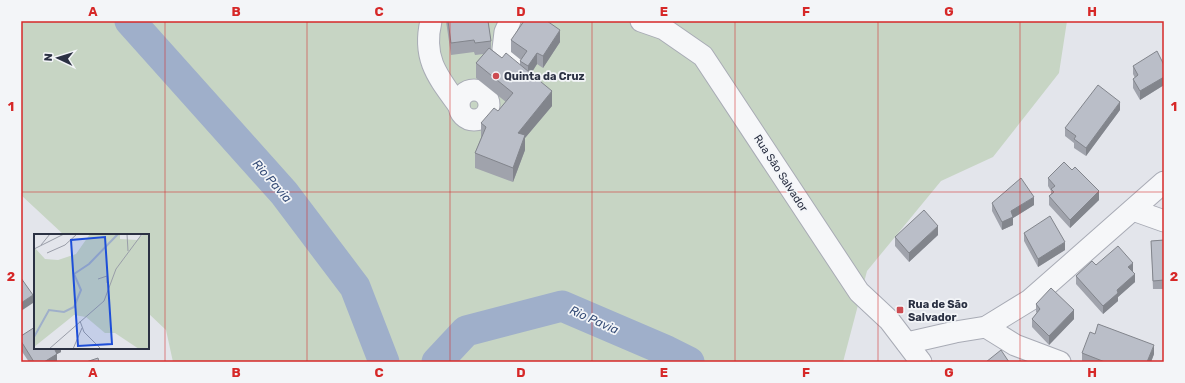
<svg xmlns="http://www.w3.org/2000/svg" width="1185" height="383" viewBox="0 0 1185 383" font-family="Rubik,sans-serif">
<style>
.green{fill:#c7d5c4}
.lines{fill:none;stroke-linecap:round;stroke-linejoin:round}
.river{stroke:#9fafca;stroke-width:31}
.minor-casing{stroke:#a8abb5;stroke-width:23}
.minor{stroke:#f6f7f9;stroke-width:21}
.wall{fill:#a0a3ac}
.shaded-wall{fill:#82858c}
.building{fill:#babec8;stroke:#82858c}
.grid{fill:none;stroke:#d62828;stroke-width:1;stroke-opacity:0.55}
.poi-dot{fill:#cd4b51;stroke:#f3f5f8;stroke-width:1.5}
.labels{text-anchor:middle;stroke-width:3.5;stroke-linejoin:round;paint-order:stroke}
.poi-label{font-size:11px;font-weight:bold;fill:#2b3143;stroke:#f3f5f8;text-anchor:start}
.street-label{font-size:11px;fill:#2b3143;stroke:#f3f5f8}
.water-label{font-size:12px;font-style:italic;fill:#354c77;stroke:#f3f5f8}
.inset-river{fill:none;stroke:#9fafca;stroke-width:2}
.inset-road{fill:none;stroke:#999da8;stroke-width:1}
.view{fill:#1d4ed8;fill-opacity:0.15;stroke:#1d4ed8;stroke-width:2}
.inset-edge{fill:none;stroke:#2b3143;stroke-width:2}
.neatline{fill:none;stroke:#d62828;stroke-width:1.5}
.grid-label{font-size:13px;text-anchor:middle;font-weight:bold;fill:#d62828}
</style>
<rect width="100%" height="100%" fill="#e3e5eb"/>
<polygon class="green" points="21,21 1067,21 1059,73 993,157 941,181 867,271 843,362 173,362 166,330 148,313 148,235 64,235 21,195"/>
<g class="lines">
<g class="river">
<polyline points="130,21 284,193 355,287 384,362"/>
<polyline points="437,362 466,331 562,306 667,351 689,362"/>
</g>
<defs>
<g id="minor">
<path d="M431 21C422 59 438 77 459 106"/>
<polyline points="510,21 505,32 503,49 511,61"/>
<polyline points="641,21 664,29 703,56 859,292 889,320 921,362"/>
<circle cx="474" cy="105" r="15"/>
<polyline points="1133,210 1164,221"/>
<polyline points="986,327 1015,345 1060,362"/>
<polyline points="907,343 955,332 986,327 1030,300 1164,182"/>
</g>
</defs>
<use href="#minor" class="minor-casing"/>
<use href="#minor" class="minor"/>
</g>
<g class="wall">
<polygon points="446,21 488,21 491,41 491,49 502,58 520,65 520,61 521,60 511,52 511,40 560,42 543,68 537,64 531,74 552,106 525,138 525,150 513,182 475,168 475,153 481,138 481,123 498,111 506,102 476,78 476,63 484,54 475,55 474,52 451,55"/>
<polygon points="1164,65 1164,85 1140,100 1133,88 1133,79 1135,78 1133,74 1133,66"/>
<polygon points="1120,110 1086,156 1074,148 1074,143 1065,136 1065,128"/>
<polygon points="1048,178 1099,200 1070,228 1049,205 1049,196 1051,194 1051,191 1048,186"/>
<polygon points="992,203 1034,205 1013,218 1013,225 1002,230 992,211"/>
<polygon points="1024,233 1065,250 1038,267 1024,241"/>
<polygon points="938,235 909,262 895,246 895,237"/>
<polygon points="1164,240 1164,289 1153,289 1151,241"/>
<polygon points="1096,265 1133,271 1135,282 1118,297 1118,301 1103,314 1076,284 1076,276"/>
<polygon points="1036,304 1074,319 1049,345 1032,327 1032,319 1037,313 1036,312"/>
<polygon points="21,336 61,348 61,352 57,354 57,362 29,362 21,350"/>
<polygon points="1082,353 1154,354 1151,362 1082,362"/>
</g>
<g class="shaded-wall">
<polygon points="560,30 560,42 543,68 543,56"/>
<polygon points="537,53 537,64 528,78 528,66"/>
<polygon points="1164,77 1164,85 1140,100 1140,91"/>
<polygon points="552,91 552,106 525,138 525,150 513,182 513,168 518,133"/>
<polygon points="1120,102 1120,110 1086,156 1086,148"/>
<polygon points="1099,191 1099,200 1070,228 1070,220"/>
<polygon points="1034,197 1034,205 1013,218 1013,225 1002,230 1002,222 1011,211"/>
<polygon points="938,226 938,235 909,262 909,253"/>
<polygon points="1065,242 1065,250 1038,267 1038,259"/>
<polygon points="1133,263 1133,271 1128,276 1128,267"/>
<polygon points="1135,274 1135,282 1118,297 1118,301 1103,314 1103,306 1117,290"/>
<polygon points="33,295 33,303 21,311 21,303"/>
<polygon points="1074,310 1074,319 1049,345 1049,336"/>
<polygon points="1154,345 1154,354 1151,362 1147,362"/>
<polygon points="54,348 61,348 61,352 57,354 57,362 44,362"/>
</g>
<g class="building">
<polygon points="448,21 488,21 491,41 475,43 474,40 451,43"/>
<polygon points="524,21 547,21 560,30 543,56 537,53 528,66 520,61 527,51 511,40"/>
<polygon points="489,48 502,58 506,53 552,91 518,133 525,135 513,168 475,153 486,127 481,123 494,108 498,111 513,93 476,63"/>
<polygon points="1157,51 1164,65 1164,77 1140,91 1133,79 1138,75 1133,66"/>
<polygon points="1098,85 1120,102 1086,148 1074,139 1076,136 1065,128"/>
<polygon points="1064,162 1072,170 1075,167 1099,191 1070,220 1049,196 1054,192 1051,189 1055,186 1048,178"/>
<polygon points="1021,178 1034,197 1011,211 1013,217 1002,222 992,203"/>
<polygon points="924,210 938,226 909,253 895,237"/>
<polygon points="1050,216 1065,242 1038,259 1024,233"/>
<polygon points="1164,240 1164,280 1153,281 1151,241"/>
<polygon points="1118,246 1133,263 1128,267 1135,274 1117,290 1118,293 1103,306 1076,276 1092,261 1096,265"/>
<polygon points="21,278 33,295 21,303"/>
<polygon points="1051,288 1074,310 1049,336 1032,319 1040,309 1036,304"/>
<polygon points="1098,324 1154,345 1147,362 1105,362 1082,353 1090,332 1095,334"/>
<polygon points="35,327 35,348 54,348 57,354 44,362 34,362 21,341 21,336"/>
<polygon points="1001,350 1009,362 986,362"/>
<polygon points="98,358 99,362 86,362"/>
</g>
<path class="grid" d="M165 21V362M307 21V362M450 21V362M592 21V362M735 21V362M878 21V362M1020 21V362M21 192H1164"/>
<g class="poi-dot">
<circle cx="496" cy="76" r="4"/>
<rect x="896" y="306" width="8" height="8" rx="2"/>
</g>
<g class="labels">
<g class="poi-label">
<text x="504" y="80">Quinta da Cruz</text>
<text x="908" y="308">Rua de São<tspan x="908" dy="13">Salvador</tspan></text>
</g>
<g class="street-label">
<text transform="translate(781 173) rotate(57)" y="4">Rua São Salvador</text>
</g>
<g class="water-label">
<text transform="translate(272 181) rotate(49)" y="4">Rio Pavia</text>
<text transform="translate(594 320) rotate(24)" y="4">Rio Pavia</text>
</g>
</g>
<g transform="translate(34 234)">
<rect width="115" height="115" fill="#e3e5eb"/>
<path d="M56 0H86V5L103 6 110 0H115V115H105L81 99H71L52 83 40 81 0 113V13L11 25 24 26 42 20Z" fill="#c7d5c4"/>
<path class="inset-river" d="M0 103 15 76 30 78 40 73 47 56 40 40 55 30 84 0"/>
<path class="inset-road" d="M93 0 94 17M7 11 16 0M0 15 30 0M13 19 31 11 43 0M64 45 73 42V49M46 87 50 98 67 115M15 115 70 67 82 35 108 0M39 115 48 94"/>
<path class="view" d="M71 3 78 110 44 112 37 6Z"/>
<rect width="115" height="115" class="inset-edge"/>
</g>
<rect width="1185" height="383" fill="none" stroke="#f3f5f8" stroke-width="44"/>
<g transform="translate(58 58) rotate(274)" stroke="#f3f5f8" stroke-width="3" paint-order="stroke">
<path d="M0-3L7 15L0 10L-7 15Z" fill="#2b3143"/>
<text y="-6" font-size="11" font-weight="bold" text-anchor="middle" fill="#2b3143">N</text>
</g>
<rect x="22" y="22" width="1141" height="339" class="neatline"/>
<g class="grid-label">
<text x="93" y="16">A</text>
<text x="236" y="16">B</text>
<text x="379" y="16">C</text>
<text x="521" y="16">D</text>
<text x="664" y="16">E</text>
<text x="806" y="16">F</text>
<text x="949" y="16">G</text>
<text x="1092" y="16">H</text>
<text x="11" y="111">1</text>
<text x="1174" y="111">1</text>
<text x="11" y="281">2</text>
<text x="1174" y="281">2</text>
<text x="93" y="377">A</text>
<text x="236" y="377">B</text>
<text x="379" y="377">C</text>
<text x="521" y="377">D</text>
<text x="664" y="377">E</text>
<text x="806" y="377">F</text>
<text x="949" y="377">G</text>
<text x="1092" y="377">H</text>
</g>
</svg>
